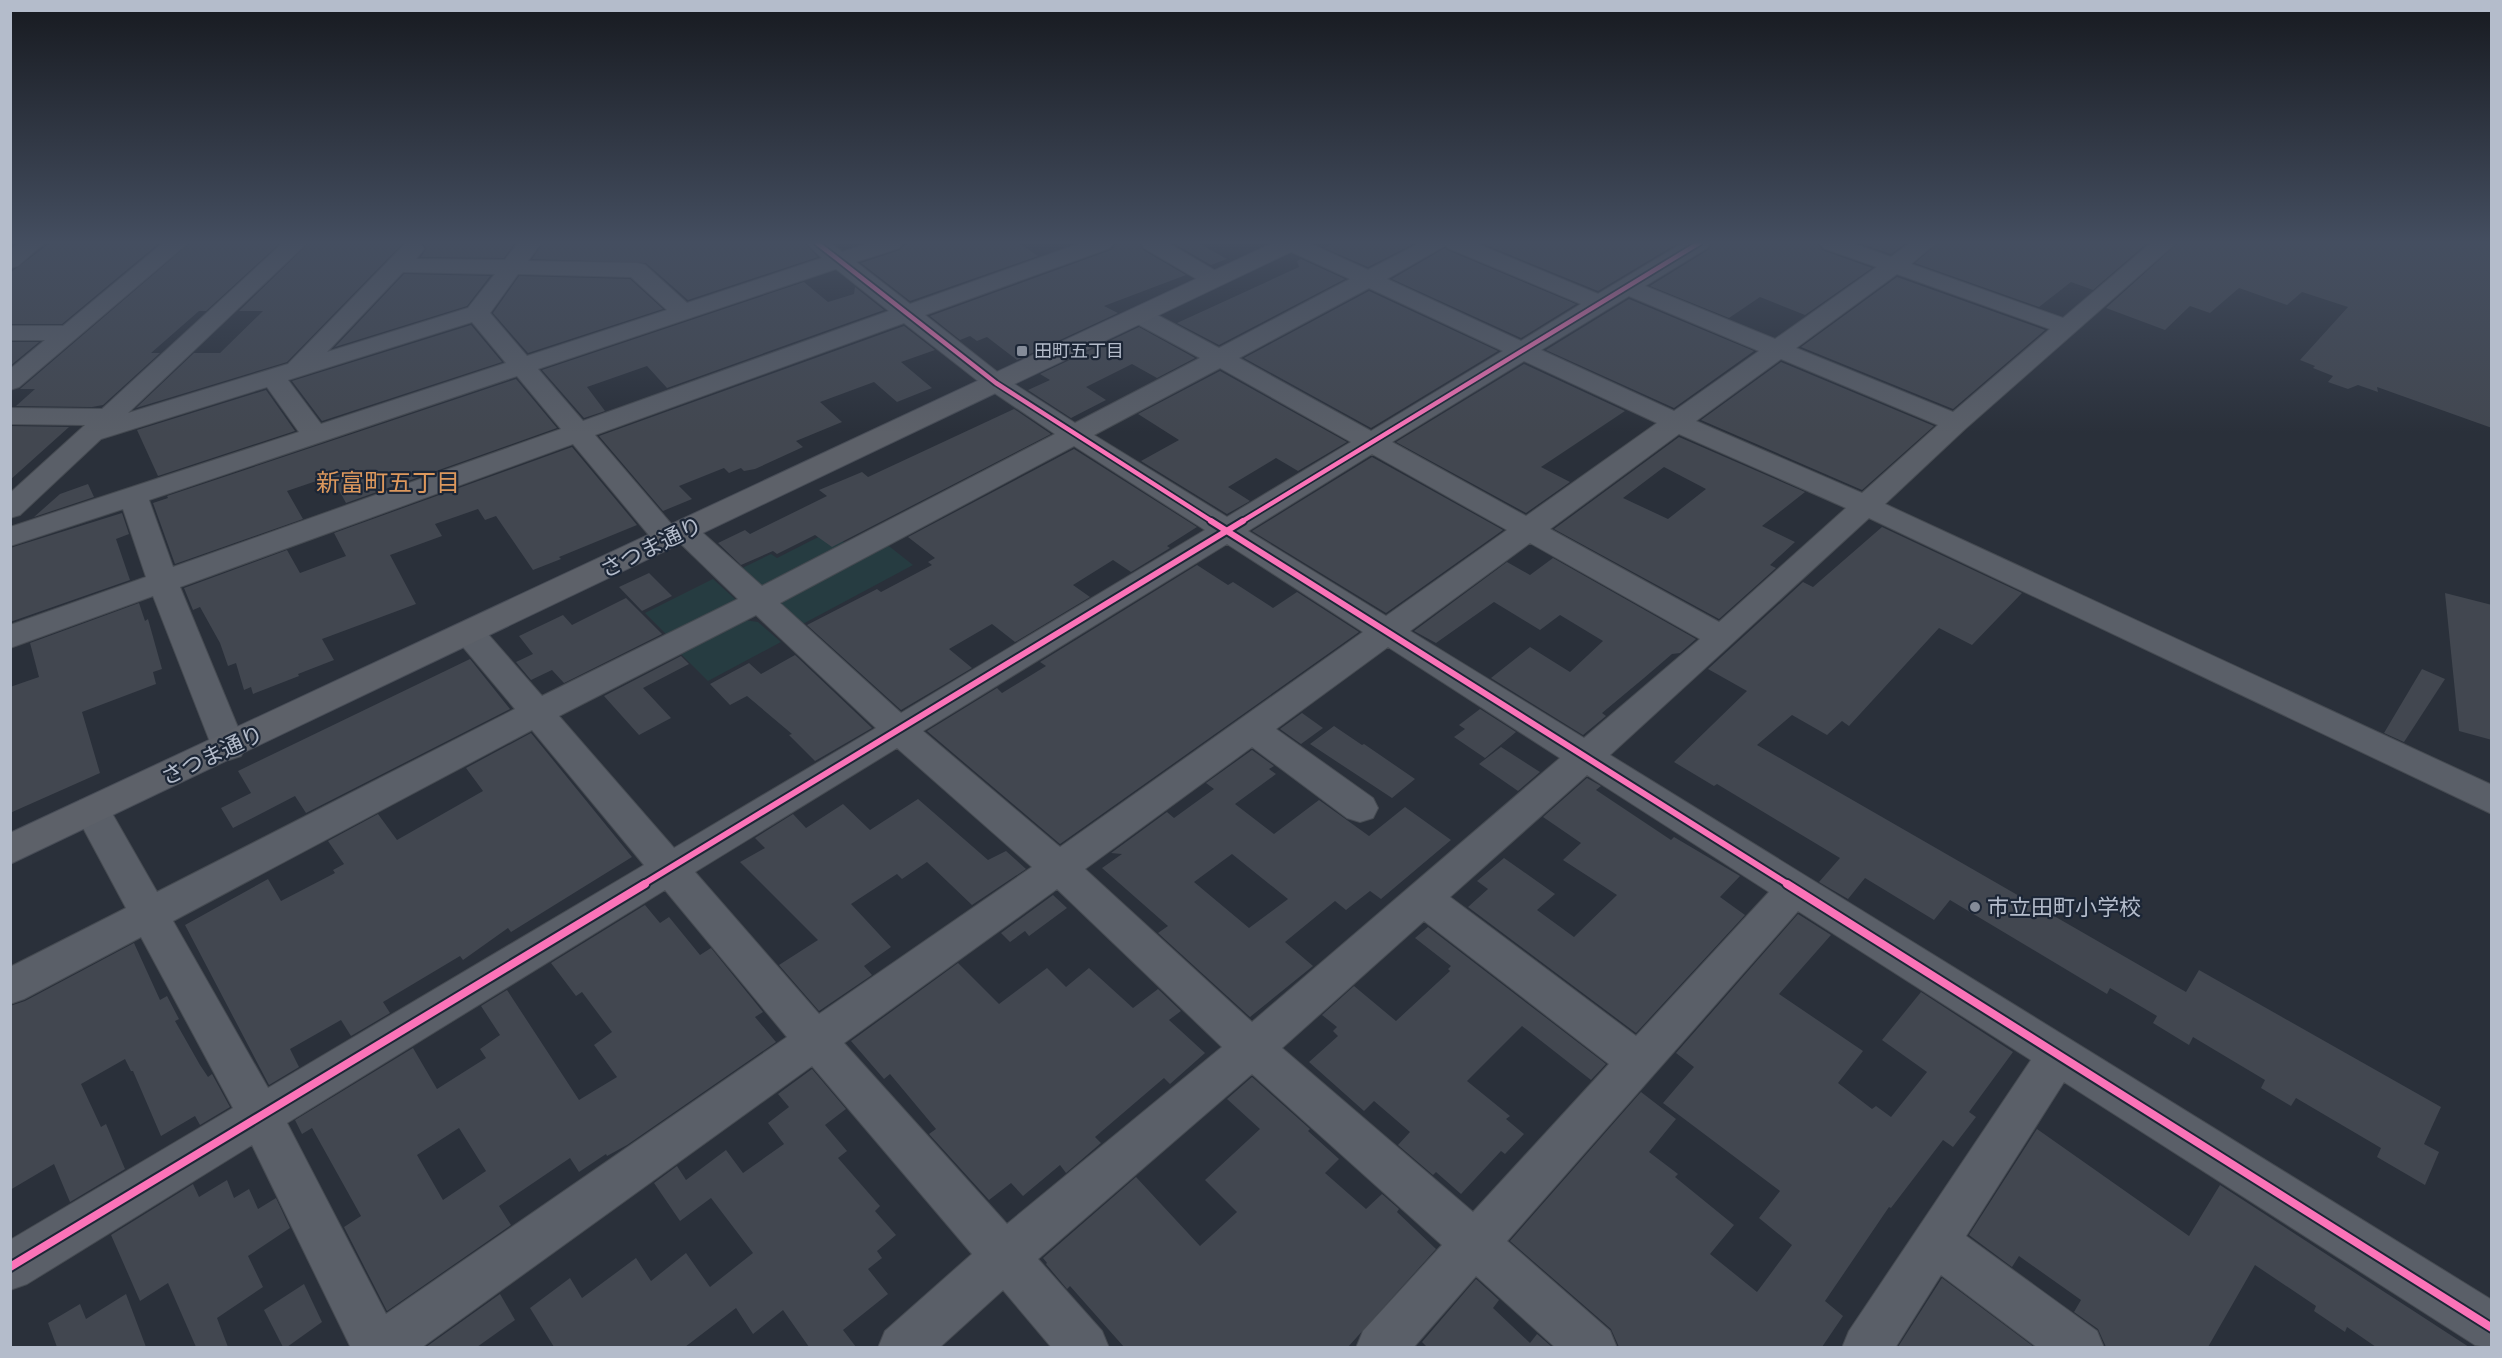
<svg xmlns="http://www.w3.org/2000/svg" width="2502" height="1358" viewBox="0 0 2502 1358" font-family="Karla,'Noto Sans JP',sans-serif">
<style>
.green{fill:#263c41}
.building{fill:#424750;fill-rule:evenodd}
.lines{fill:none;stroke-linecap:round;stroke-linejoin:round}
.minor-casing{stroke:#464b52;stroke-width:2}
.major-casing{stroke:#484d57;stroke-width:2}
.minor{fill:#5a5f68;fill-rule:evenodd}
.major{fill:#5d6169;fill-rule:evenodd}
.cycleway-far2-casing{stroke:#1c2636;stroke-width:8}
.cycleway-far1-casing{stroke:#1c2636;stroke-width:10}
.cycleway-casing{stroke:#1c2636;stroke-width:12}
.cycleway-far2{stroke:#fb73b8;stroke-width:4.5}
.cycleway-far1{stroke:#fb73b8;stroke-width:6}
.cycleway{stroke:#fb73b8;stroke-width:8}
.poi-dot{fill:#848b98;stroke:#1c2636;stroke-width:2}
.labels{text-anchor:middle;stroke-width:4.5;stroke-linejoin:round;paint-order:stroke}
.far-poi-label{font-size:18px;fill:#b4bccb;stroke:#1c2636;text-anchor:start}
.street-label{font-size:22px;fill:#b4bccb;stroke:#1c2636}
.poi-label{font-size:22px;fill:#b4bccb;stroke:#1c2636;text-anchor:start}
.neighbourhood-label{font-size:24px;fill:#dd985d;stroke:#1c2636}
</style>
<rect width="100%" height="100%" fill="#2a303a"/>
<g class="green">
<polygon points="830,531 850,547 759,588 738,570 771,554 777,558"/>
<polygon points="885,543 913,565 799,626 776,606 783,596"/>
<polygon points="713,579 735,599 731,609 672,640 645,613"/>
<polygon points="738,619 758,622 781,642 708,681 678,651"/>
</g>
<g class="building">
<polygon points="50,243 159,243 62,324 10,324 10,273"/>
<polygon points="190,243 280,243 206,311 199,311 151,353 160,353 103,405 92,407 16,406 35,389 20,389"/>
<polygon points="309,243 402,244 287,362 136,408 194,353 220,353 263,311 239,311"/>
<polygon points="456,243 515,243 504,258 421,257 426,249 424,244"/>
<polygon points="543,243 804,243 818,257 688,300 646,263 532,259"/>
<polygon points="912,243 1019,243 1038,256 910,301 861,263 900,250 903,246"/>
<polygon points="1120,243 1139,243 1143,250 1186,275 1104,306 1118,313 1017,360 987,337 977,341 970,336 960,340 930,316 1111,250"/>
<polygon points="1173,243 1198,243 1227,259 1211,265"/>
<polygon points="1334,243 1415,243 1368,267 1324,248"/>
<polygon points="1481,243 1678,243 1598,291"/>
<polygon points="1712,243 1818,243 1822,250 1872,268 1805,315 1760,297 1729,318 1650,286 1708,250"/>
<polygon points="1859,243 1906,243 1891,254"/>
<polygon points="1938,243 2147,243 2093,290 2071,282 2039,307 1915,263"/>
<polygon points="2178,243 2492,243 2492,428 2377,387 2378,392 2358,385 2348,389 2328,382 2333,376 2313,368 2315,366 2300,360 2348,307 2302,292 2287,305 2239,288 2210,313 2190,306 2165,330 2106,308"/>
<polygon points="1445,248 1447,250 1576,304 1521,338 1392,279"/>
<polygon points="1301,259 1345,279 1219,345 1177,323 1299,267 1297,261"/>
<polygon points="404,274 490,276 467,306 335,347"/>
<polygon points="519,276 630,279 663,309 528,353 493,313"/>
<polygon points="1897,277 2045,330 1953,409 1801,347"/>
<polygon points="804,282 828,302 854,294 855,287 884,310 667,388 647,366 587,387 605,411 584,418 542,370"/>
<polygon points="1369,291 1498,351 1371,428 1244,358"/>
<polygon points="1629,299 1754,351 1674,408 1546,350"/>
<polygon points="471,325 502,362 322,421 292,381"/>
<polygon points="904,326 935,350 901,362 932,388 897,402 874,382 820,402 842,422 796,441 803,447 755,469 744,471 741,468 729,473 724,468 679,486 692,499 663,511 599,436"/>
<polygon points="1139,327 1195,358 1157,378 1132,364 1086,387 1106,400 1071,418 1028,390 1050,380 1040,374"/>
<polygon points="10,342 39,342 10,366"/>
<polygon points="1781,362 1934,426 1862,490 1701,420"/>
<polygon points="1524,364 1625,411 1541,467 1570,482 1526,513 1396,442"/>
<polygon points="1220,371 1347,442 1298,471 1276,458 1228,487 1250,501 1227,514 1141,461 1179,440 1138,414"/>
<polygon points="516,379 557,428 346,503 331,476 287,491 303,519 175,564 153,503 168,498 167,496"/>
<polygon points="266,390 295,431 158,476 137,430"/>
<polygon points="1014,409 1051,434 832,547 815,535 777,554 773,551 741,565 718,543 745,530 750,534 827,496 819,490 862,472 868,477"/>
<polygon points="10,426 69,427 10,480"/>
<path d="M1679 437 1805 492 1762 526 1795 542 1770 565 1776 568 1719 619 1554 529ZM1664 467 1706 489 1668 519 1623 498Z"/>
<polygon points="572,447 637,525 559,557 561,559 533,570 496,516 485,520 478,509 435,524 442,536 390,555 416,604 322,639 334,660 298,674 299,676 253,694 251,687 244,690 236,663 228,666 220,643 200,607 193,610 184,588 287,550 300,573 346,556 334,533"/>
<polygon points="1074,449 1197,527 1167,546 1170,548 1131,572 1113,560 1073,585 1090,597 1015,642 992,624 949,649 972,668 901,710 807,625 877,589 881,592 932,565 928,562 935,558 908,537"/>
<polygon points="1372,457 1503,530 1386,613 1252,531"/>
<polygon points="88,484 94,497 34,517 60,494"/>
<polygon points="122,513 129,534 116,539 130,580 10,622 10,548"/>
<polygon points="1882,527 2022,593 1972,645 1939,628 1849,726 1842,721 1827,735 1792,715 1757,745 2186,992 2199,970 2441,1107 2424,1144 2439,1152 2425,1185 2377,1157 2381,1148 2296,1098 2291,1106 2261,1088 2265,1080 2193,1037 2189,1045 2153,1023 2157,1016 2110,988 2107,994 1950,900 1934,920 1865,878 1848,899 1819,882 1840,858 1717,784 1714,786 1674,762 1747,691 1708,669 1803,582 1813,587"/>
<polygon points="1553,558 1696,639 1680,653 1672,654 1644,678 1602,713 1606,716 1583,735 1491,678 1530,647 1570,672 1603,641 1560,615 1540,630 1494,602 1436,643 1414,631 1507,562 1530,575"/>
<polygon points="1197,565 1228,585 1233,582 1273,608 1297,592 1359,632 1060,844 927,731 997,688 1002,693 1046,666 1040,662"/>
<polygon points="649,573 672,596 642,611 619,587"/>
<polygon points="2445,593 2492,605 2492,740 2459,731"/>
<polygon points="626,598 662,634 564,683 552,670 531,680 516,662 533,654 519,636 563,615 572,625"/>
<polygon points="139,603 145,621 148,619 162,669 153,672 156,684 82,712 100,773 10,813 10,687 39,677 30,643"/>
<polygon points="795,655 872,728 815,761 789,735 792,734 747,696 730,705 710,684 749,663 761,674"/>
<polygon points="681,656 689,664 643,688 671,718 639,735 604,696"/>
<polygon points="470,659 510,709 306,813 295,796 233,828 221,808 251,793 238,771"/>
<polygon points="2422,669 2445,679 2404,742 2384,733"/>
<polygon points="1480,709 1516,732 1485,758 1454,737 1465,729 1459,725"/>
<polygon points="1302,713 1323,728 1301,744 1280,729"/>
<polygon points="1334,726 1362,745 1364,744 1415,779 1392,798 1310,744"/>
<polygon points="531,733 632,857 511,932 508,928 463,960 460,956 383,1002 390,1013 351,1036 341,1020 290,1049 299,1067 269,1085 185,925 268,879 281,901 335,873 333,870 344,864 328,841 378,814 397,840 483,791 466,768"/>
<polygon points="1501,747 1540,772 1518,791 1479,764"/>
<path d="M1252 750 1274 766 1269 769 1276 774 1235 804 1274 834 1319 800 1369 836 1405 807 1451 840 1381 899 1370 891 1346 910 1335 901 1285 942 1313 966 1250 1017 1158 933 1168 926 1102 868 1122 854 1111 853 1167 812 1174 818 1214 789 1206 783ZM1232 854 1288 899 1249 928 1194 882Z"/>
<polygon points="1587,778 1601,786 1596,790 1671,840 1674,837 1740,876 1720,897 1745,915 1636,1033 1468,907 1488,889 1477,881 1504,858 1555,894 1537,910 1574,937 1617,895 1563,860 1581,843 1543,817"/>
<polygon points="918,799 988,860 1006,851 1026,869 972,905 927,862 902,879 897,874 851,904 891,947 864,966 872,975 819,1011 779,965 818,940 740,862 765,848 755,838 793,814 806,828 843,804 870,830"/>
<polygon points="1053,895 1067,908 1029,936 1025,931 1010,942 1001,933"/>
<path d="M645 905 660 923 669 917 700 955 711 948 763 1012 755 1017 776 1042 627 1145 607 1156 606 1154 579 1172 570 1158 499 1206 511 1225 387 1311 344 1227 361 1216 312 1128 302 1134 295 1120 413 1048 437 1089 486 1058 480 1049 500 1035 481 1006 507 990 579 1100 617 1077 594 1045 612 1032 582 992 576 996 551 963ZM459 1128 486 1171 443 1200 417 1155Z"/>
<polygon points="1798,914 1831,935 1779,994 1863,1051 1838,1083 1872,1109 1876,1106 1891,1117 1927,1072 1882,1040 1921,992 2013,1052 1969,1112 1976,1117 1953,1147 1943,1140 1891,1208 1889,1207 1825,1301 1843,1316 1822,1347 1619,1347 1611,1329 1510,1241 1641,1092 1676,1119 1649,1152 1678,1174 1675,1177 1734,1225 1710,1254 1757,1292 1792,1245 1759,1218 1780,1191 1663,1103 1694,1067 1676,1053"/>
<polygon points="1428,927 1606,1064 1591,1080 1522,1026 1467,1081 1510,1116 1506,1119 1524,1134 1505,1154 1501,1151 1461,1194 1436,1172 1433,1175 1398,1145 1410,1132 1374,1101 1364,1111 1309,1062 1338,1036 1333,1031 1337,1027 1322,1015 1354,986 1396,1021 1450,971 1448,969 1451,966 1415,938"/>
<polygon points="134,943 160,1000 167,996 179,1019 175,1021 200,1065 208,1077 212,1074 230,1107 200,1125 195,1116 161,1136 133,1071 131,1071 125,1059 81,1084 101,1127 106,1124 125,1169 70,1202 54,1164 10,1190 10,1006 25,1001"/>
<polygon points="958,963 999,1004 1047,968 1066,987 1089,968 1133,1008 1158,989 1181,1011 1169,1020 1205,1053 1170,1084 1164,1078 1095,1137 1101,1143 1066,1173 1060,1165 1023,1196 1011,1183 989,1200 929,1134 936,1129 890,1074 884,1079 851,1041"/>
<polygon points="812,1069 846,1109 825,1125 847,1151 838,1158 880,1206 875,1211 896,1235 877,1251 882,1258 868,1269 888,1294 843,1330 856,1347 809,1347 783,1310 753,1334 736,1308 685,1347 554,1347 530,1308 570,1278 582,1298 636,1258 651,1281 686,1253 710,1287 753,1253 711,1198 680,1221 654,1183 677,1166 686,1180 726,1150 743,1173 784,1144 768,1123 789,1107 778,1094"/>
<polygon points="1252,1077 1310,1129 1308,1131 1339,1159 1325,1173 1366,1209 1382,1194 1399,1209 1397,1212 1436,1249 1348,1347 1124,1347 1070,1286 1067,1289 1046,1264 1047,1263 1043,1258 1136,1177 1200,1246 1237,1212 1205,1180 1260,1129 1227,1099"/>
<polygon points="2037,1129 2189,1236 2220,1185 2469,1347 2376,1347 2347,1327 2345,1332 2314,1311 2316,1306 2255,1265 2208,1347 2106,1347 2098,1329 2074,1312 2081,1300 2019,1256 2012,1267 1969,1235"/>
<polygon points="227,1180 234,1198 249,1189 258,1209 276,1198 290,1228 248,1256 263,1287 217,1318 228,1347 196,1347 168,1283 140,1301 111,1235 193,1184 199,1197"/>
<polygon points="1942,1278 2034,1347 1898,1347"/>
<polygon points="1476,1279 1499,1300 1493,1308 1530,1343 1537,1334 1552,1347 1427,1347 1422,1342"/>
<polygon points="304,1284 322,1322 287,1347 283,1347 264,1310"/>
<polygon points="126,1294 146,1347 57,1347 48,1323 80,1304 86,1319"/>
<polygon points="500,1294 515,1320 477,1347 426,1347"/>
</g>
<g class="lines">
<defs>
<g id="minor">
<polygon points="19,243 44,243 18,266 10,268 10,250"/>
<polygon points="163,243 188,243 19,387 10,390 10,369 45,340 10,340 10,326 63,326"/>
<path d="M283 243H307L128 413 288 364 405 244H421L424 249 416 259 505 260 518 243H541L528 261 637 263 645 265 687 303 822 258 806 243H831L842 252 869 243H902L899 248 856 262 910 304 1081 243H1113L1110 248 925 315 1005 378 1075 423 1200 358 1130 320 1127 315 1130 310 1139 308 1148 310 1219 348 1350 279 1283 248 1280 243H1309L1368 270 1420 243H1475L1598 294 1683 243H1710L1707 248 1645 286 1775 339 1877 267 1823 248 1820 243H1852L1891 257 1910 243H1936L1911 264 2063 318 2151 243H2176L1965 429 1885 504 2492 785V814L1869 518 1610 755 2492 1300V1348L2475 1345 2064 1082 1966 1236 2097 1331 2104 1348H2038L1941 1275 1895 1348H1842L1849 1331 2031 1060 1798 911 1507 1241 1610 1331 1617 1348H1556L1476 1276 1413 1348H1356L1363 1331 1442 1245 1252 1074 1038 1259 1102 1331 1109 1348H1052L1003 1290 939 1348H878L885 1331 972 1254 812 1066 421 1348H351L252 1145 27 1284 10 1290V1240L233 1108 141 937 24 999 10 1004V967L126 908 74 811 79 801 92 797 105 801 157 892 515 709 458 641 453 633 458 625 469 622 480 625 542 696 738 599 680 543 668 548 658 546 573 444 180 587 246 747 241 756 229 760 217 756 212 747 153 596 10 648V625L146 577 123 509 10 546V527L299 432 267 387 101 439 20 515 10 518V493L85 425 10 424V408L102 409ZM1446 245 1448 248 1581 304 1521 341 1387 279ZM836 269 889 311 583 421 538 369ZM403 272 495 274 468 308 327 352ZM518 274 631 277 667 310 527 356 490 313ZM1897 274 2050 329 1953 412 1796 348ZM1369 288 1503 351 1371 431 1239 358ZM1629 296 1759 351 1674 411 1541 350ZM472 322 506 363 321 424 288 380ZM904 323 987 388 1055 434 762 586 694 525 684 522 673 526 595 435ZM1781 359 1938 425 1862 493 1696 421ZM1524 361 1657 423 1526 516 1392 442ZM1220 368 1351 442 1227 517 1094 435ZM517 376 561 429 173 567 149 500ZM1679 434 1846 508 1719 622 1550 529ZM1074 446 1205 530 901 713 780 603ZM1372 454 1507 530 1386 616 1248 531ZM1530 543 1700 639 1584 738 1410 631ZM1227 544 1363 632 1060 847 923 731ZM756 615 876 728 674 848 559 716ZM1388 647 1560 758 1252 1022 1085 869 1252 747 1347 818 1360 822 1373 818 1378 808 1373 798 1276 729ZM532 730 644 865 268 1088 173 921ZM897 748 1032 867 819 1014 695 872ZM1587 775 1769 892 1636 1036 1450 897ZM1057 889 1222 1047 1007 1224 844 1043ZM665 890 787 1037 386 1314 287 1123ZM1424 921 1609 1064 1473 1212 1282 1048Z"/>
<polygon points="1141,243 1168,243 1221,274 1225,279 1221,284 1213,286 1205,284 1144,248"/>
</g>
<polygon id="major" points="1273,243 1302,243 1299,248 10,864 10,833"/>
</defs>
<use href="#minor" class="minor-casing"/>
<use href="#major" class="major-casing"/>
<use href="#minor" class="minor"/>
<use href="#major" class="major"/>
<defs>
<g id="cycleway-far2">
<polyline points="817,243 996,383 1213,522"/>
<polyline points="1241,522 1699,243"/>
</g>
<g id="cycleway-far1">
<polyline points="1211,521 1789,885"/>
<polyline points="642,885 1243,521"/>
</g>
<g id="cycleway">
<polyline points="1787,884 2492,1328"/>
<polyline points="10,1267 645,884"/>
</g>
</defs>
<use href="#cycleway-far2" class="cycleway-far2-casing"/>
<use href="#cycleway-far1" class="cycleway-far1-casing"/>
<use href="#cycleway" class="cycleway-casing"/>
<use href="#cycleway-far2" class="cycleway-far2"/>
<use href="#cycleway-far1" class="cycleway-far1"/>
<use href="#cycleway" class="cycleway"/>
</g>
<linearGradient id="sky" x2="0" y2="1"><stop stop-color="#171a20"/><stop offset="0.56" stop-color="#444e60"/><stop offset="1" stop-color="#444e60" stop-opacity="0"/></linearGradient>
<rect width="2502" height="433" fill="url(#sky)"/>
<g class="poi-dot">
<rect x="1016" y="345" width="12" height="12" rx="3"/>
<circle cx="1975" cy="907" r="6"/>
</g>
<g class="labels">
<g class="far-poi-label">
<text x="1034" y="357">田町五丁目</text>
</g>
<g class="street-label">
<text transform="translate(651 547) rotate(-26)" y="8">さつま通り</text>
<text transform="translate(212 755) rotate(-25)" y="8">さつま通り</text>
</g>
<g class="poi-label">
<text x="1987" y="915">市立田町小学校</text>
</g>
<g class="neighbourhood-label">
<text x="388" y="491">新富町五丁目</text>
</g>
</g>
<rect width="2502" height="1358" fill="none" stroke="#b4bccb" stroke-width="24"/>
</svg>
